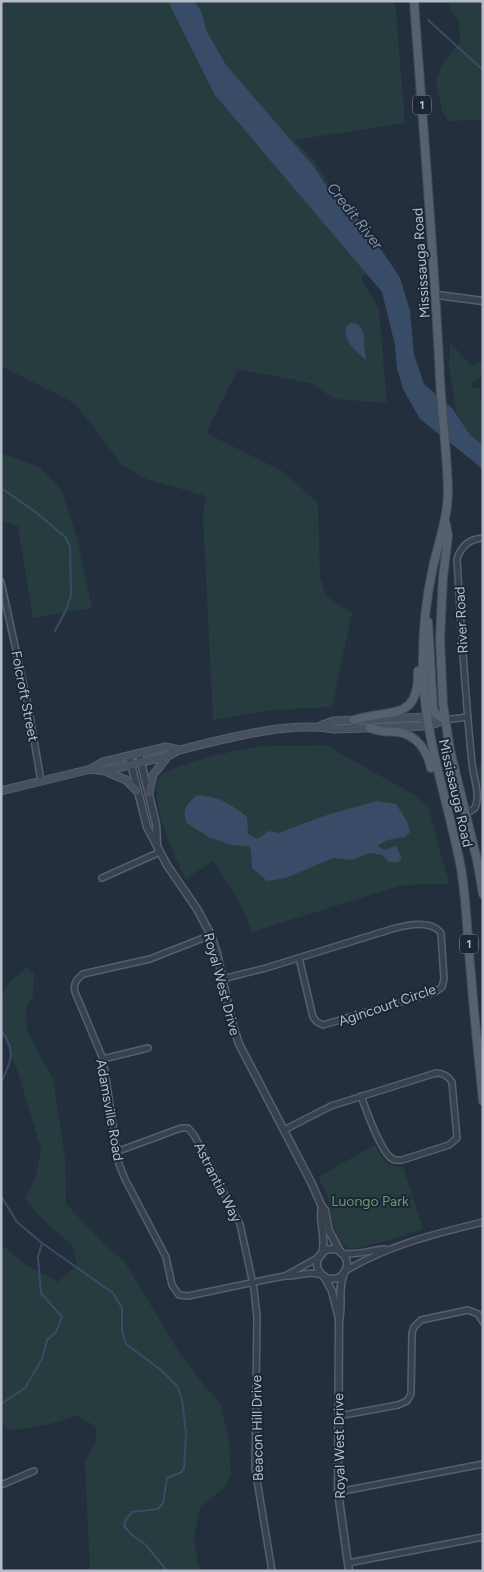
<svg xmlns="http://www.w3.org/2000/svg" width="484" height="1572" viewBox="0 0 484 1572" font-family="Figtree,sans-serif">
<style>
.green{fill:#263c3f}
.water{fill:#394c67}
.lines{fill:none;stroke-linecap:round;stroke-linejoin:round}
.stream{stroke:#394c67;stroke-width:2}
.minor-casing{stroke:#565f6c;stroke-width:8}
.tertiary-casing{stroke:#565f6c;stroke-width:9}
.secondary-casing{stroke:#565f6c;stroke-width:9}
.primary-casing{stroke:#414a57;stroke-width:10}
.minor{stroke:#38414e;stroke-width:5}
.tertiary{stroke:#38414e;stroke-width:6}
.secondary{stroke:#465061;stroke-width:7}
.primary{stroke:#56606e;stroke-width:8}
.labels{text-anchor:middle;stroke-width:4;stroke-linejoin:round;paint-order:stroke}
.shield{fill:#1d2633;stroke:#878f9c;stroke-width:1}
.shield-label{font-size:12px;font-weight:bold;fill:#b4bcc9}
.street-label{font-size:14px;fill:#b4bcc9;stroke:#1d2633}
.park-label{font-size:14px;fill:#6b9a76;stroke:#1d2633}
.water-label{font-size:15px;font-style:italic;fill:#7c92b1;stroke:#1d2633}
</style>
<rect width="100%" height="100%" fill="#242f3e"/>
<g class="green">
<polygon points="1,1 395,1 405,123 294,140 315,162 332,189 348,205 386,255 361,278 379,310 387,403 335,399 310,383 238,369 206,433 282,471 318,503 320,577 326,596 352,613 332,707 272,710 213,720 203,515 206,496 143,478 121,464 97,431 74,403 1,366"/>
<polygon points="446,1 483,1 483,120 448,121 442,111 436,82 443,63 460,42 459,22"/>
<polygon points="450,343 472,366 483,362 483,376 472,382 471,388 478,388 481,391 479,399 483,402 483,445 470,435 457,416 449,365"/>
<polygon points="1,453 39,467 61,489 77,538 92,608 33,618 18,526 1,521"/>
<path d="M325 745 413 794 428 806 449 884 402 885 252 932C243 906 229 884 213 861L186 879C175 860 148 797 159 778 166 765 240 749 257 747 279 745 303 746 325 745Z"/>
<polygon points="483,761 483,812 476,772"/>
<path d="M27 967 34 974 33 996 26 1008 27 1031 53 1079 65 1157 66 1204 104 1244 124 1261 180 1354 202 1383 221 1405 229 1441 231 1474 226 1486 200 1507 194 1537 198 1564 203 1571H90L85 1462 96 1442V1427L77 1415C55 1424 33 1428 9 1430L1 1423V1244L24 1264 58 1282 77 1266 72 1245 45 1222 25 1199 36 1177 41 1149 19 1075 1 1031V999L7 985Z"/>
<path d="M375 1145C382 1158 386 1168 403 1167L423 1229 386 1241 352 1249C331 1244 333 1212 327 1195 325 1189 321 1183 318 1177Z"/>
</g>
<g class="water">
<polygon points="168,1 194,1 201,11 207,32 226,65 314,167 327,187 356,216 389,261 400,278 410,311 414,355 424,384 452,408 470,435 483,445 483,471 478,465 420,419 403,389 397,368 395,345 382,292 215,95"/>
<path d="M351 323C363 323 365 334 364 344 364 349 366 354 366 360 355 350 344 343 346 327Z"/>
<path d="M197 795C218 796 231 804 247 817L248 834 257 839 269 831 278 833 330 814 377 801 396 804 408 823 410 832 405 837 387 840 377 846 384 850 396 846 402 858 398 862H389L382 855 370 853 352 860 333 858 286 878 267 881 252 868 251 851 249 846 232 845 210 838 187 823C181 810 187 804 197 795Z"/>
</g>
<g class="lines">
<g class="stream">
<polyline points="428,20 483,70"/>
<polyline points="1,488 37,513 65,537 70,546 71,595 66,610 55,631"/>
<path d="M1 1031C17 1050 11 1062 1 1083"/>
<polyline points="1,1196 17,1222 42,1243 113,1293 122,1308 122,1331 126,1344 161,1370 177,1386 182,1399 186,1434 184,1469 180,1473 167,1478 163,1503 158,1509 132,1512 126,1519 124,1526 132,1535 146,1545 167,1571"/>
<polyline points="1,1404 25,1388 42,1359 47,1340 56,1332 62,1317 41,1293 38,1257 42,1243"/>
</g>
<defs>
<g id="minor">
<polyline points="1,582 28,705 41,781"/>
<polyline points="445,720 467,717"/>
<path d="M466 814 475 808C481 795 473 777 472 763 465 695 461 627 457 559 461 546 469 539 483 538"/>
<polyline points="102,878 160,852"/>
<path d="M211 935 150 959 83 974C77 979 73 983 75 992L103 1059 119 1164 125 1179 166 1257 172 1285 179 1295 188 1296 274 1278 285 1276 321 1256"/>
<path d="M222 979 266 968 392 929C406 925 431 919 441 933L444 979 442 987 435 992 323 1025 317 1022 313 1017 299 958"/>
<polyline points="103,1059 148,1048"/>
<path d="M284 1130 331 1106 436 1073C444 1073 448 1076 452 1082L457 1138 449 1145 402 1160C396 1161 391 1159 388 1155 377 1142 367 1112 361 1096"/>
<polyline points="116,1152 181,1128 188,1128 194,1135 240,1224 254,1289 257,1317 255,1468 272,1571"/>
<path d="M342 1253C357 1256 370 1250 385 1249"/>
<path d="M345 1271C389 1245 434 1234 483 1222"/>
<path d="M285 1276C300 1277 305 1270 323 1275"/>
<polyline points="338,1416 398,1405 407,1401 411,1394 412,1333 414,1327 421,1320 468,1310 478,1314 483,1322"/>
<polyline points="1,1485 34,1471"/>
<polyline points="338,1492 483,1464"/>
<polyline points="348,1563 483,1537"/>
</g>
<g id="tertiary">
<polyline points="437,295 483,301"/>
<polyline points="139,754 156,824 157,843"/>
<polyline points="129,756 147,827 167,865 197,909 211,935 217,953 231,1019 239,1044 312,1184 322,1207 325,1210 329,1231 341,1253"/>
<path d="M322 1207C318 1221 327 1237 322 1254"/>
<circle cx="332" cy="1264" r="15"/>
<path d="M344 1273C337 1291 343 1302 339 1320L338 1492 349 1571"/>
<polyline points="324,1276 332,1291 339,1318"/>
</g>
<g id="secondary">
<polyline points="320,726 333,721 427,717 443,719"/>
<path d="M91 769 105 771 168 756 179 750C225 739 287 721 334 729L428 726 445 720"/>
<polyline points="105,771 126,780 137,791"/>
<polyline points="1,791 91,769 103,762 166,747 179,750"/>
<polyline points="149,793 153,775 168,756"/>
</g>
<g id="primary">
<path d="M414 1C423 127 434 253 440 379 442 416 447 453 448 490 448 518 439 540 433 567 425 603 422 640 423 677 426 743 449 804 461 868 467 903 467 938 471 974 474 1016 479 1059 483 1101"/>
<polyline points="446,524 448,536 443,577 440,639 443,704 450,750 477,860 483,894"/>
<polyline points="428,622 433,708 435,713 445,720"/>
<path d="M354 720C389 708 419 723 418 671"/>
<path d="M370 728C374 729 378 731 381 731 387 732 392 731 398 732 417 735 427 751 431 768"/>
</g>
</defs>
<use href="#minor" class="minor-casing"/>
<use href="#tertiary" class="tertiary-casing"/>
<use href="#secondary" class="secondary-casing"/>
<use href="#primary" class="primary-casing"/>
<use href="#minor" class="minor"/>
<use href="#tertiary" class="tertiary"/>
<use href="#secondary" class="secondary"/>
<use href="#primary" class="primary"/>
</g>
<g class="labels">
<g class="shield">
<rect x="413" y="95.5" width="18" height="19" rx="4"/>
<rect x="460" y="934.5" width="18" height="19" rx="4"/>
</g>
<g class="shield-label">
<text x="422" y="109">1</text>
<text x="469" y="948">1</text>
</g>
<g class="street-label">
<text transform="translate(421 263) rotate(-94)" y="5">Mississauga Road</text>
<text transform="translate(461 620) rotate(-93)" y="5">River Road</text>
<text transform="translate(25 696) rotate(79)" y="5">Folcroft Street</text>
<text transform="translate(456 793) rotate(77)" y="5">Mississauga Road</text>
<text transform="translate(222 984) rotate(75)" y="5">Royal West Drive</text>
<text transform="translate(387 1005) rotate(-19)" y="5">Agincourt Circle</text>
<text transform="translate(110 1110) rotate(80)" y="5">Adamsville Road</text>
<text transform="translate(218 1182) rotate(63)" y="5">Astrantia Way</text>
<text transform="translate(257 1428) rotate(-91)" y="5">Beacon Hill Drive</text>
<text transform="translate(339 1446) rotate(-91)" y="5">Royal West Drive</text>
</g>
<g class="park-label">
<text x="370" y="1206">Luongo Park</text>
</g>
<g class="water-label">
<text transform="translate(355 216) rotate(52)" y="5">Credit River</text>
</g>
</g>
<rect width="484" height="1572" fill="none" stroke="#b4bcc9" stroke-width="5"/>
</svg>
